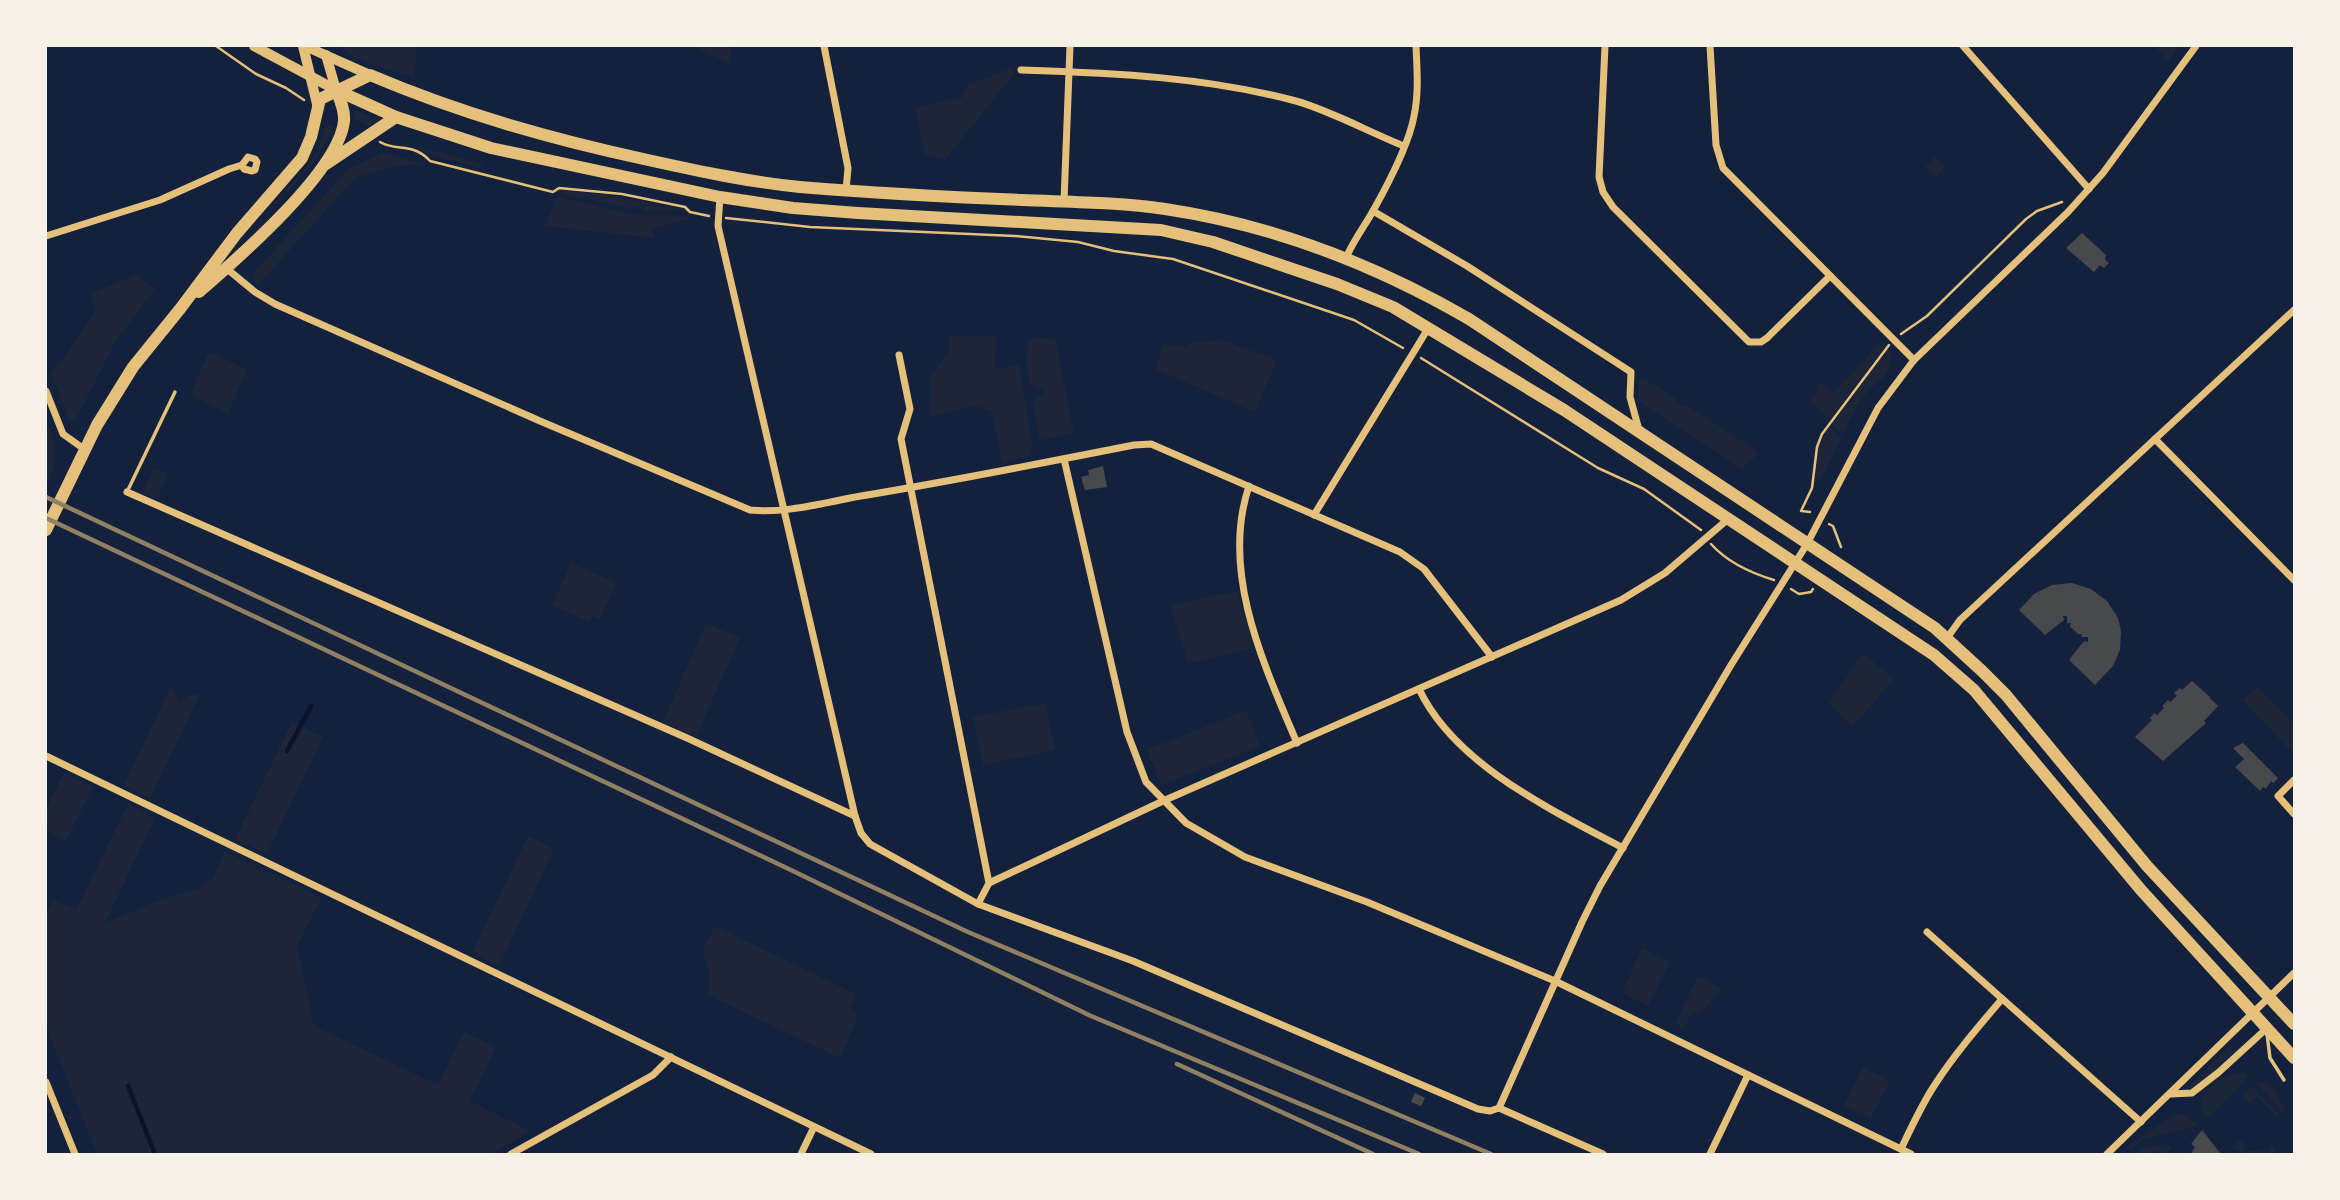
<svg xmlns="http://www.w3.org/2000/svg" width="2340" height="1200" viewBox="0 0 2340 1200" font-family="'Roboto Condensed',sans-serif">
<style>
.green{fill:#1d2539}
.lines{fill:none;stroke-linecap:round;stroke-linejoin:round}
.stream{stroke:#0b132b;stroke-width:4.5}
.building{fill:#48494c}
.path{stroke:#e5c07b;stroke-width:2.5}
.service{stroke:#e5c07b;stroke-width:3.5}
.minor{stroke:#e5c07b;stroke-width:7}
.secondary{stroke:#e5c07b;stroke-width:10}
.primary{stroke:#e5c07b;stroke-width:12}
.rail{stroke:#918062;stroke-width:4.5}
</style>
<rect width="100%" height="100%" fill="#14213d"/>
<g class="green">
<path d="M339 46H417L414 77C390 69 358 63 339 46Z"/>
<polygon points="693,46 732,46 730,64"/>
<polygon points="2155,46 2178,46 2168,62"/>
<polygon points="1012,68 1014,74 945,160 925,154 915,107 962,98 968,85"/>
<polygon points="356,110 380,120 379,121 368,126 353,118"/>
<polygon points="326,124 334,127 315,161 245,239 311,161 317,151"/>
<polygon points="415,146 482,164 481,168 427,154"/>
<polygon points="383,153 427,165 398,165 355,178 259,284 255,282 253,273 350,168"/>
<polygon points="1935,157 1945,167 1936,177 1925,166"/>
<polygon points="557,190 608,195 684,210 644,211 642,208 634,206 631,209 557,192"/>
<polygon points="557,197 638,215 694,217 652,229 654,238 545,226"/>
<polygon points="136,275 155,289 116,341 76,419 70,421 51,373 65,357 96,310 90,294"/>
<polygon points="948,335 996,336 995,369 1019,364 1032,441 1031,456 1002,462 992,412 977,406 930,416 930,376 950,350"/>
<polygon points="1029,338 1055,339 1074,433 1040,440 1033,403 1038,396 1046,394 1044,387 1037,388 1029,383 1026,362"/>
<polygon points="1222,340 1277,360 1255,412 1155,369 1163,345 1188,347 1188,343"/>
<polygon points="1880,343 1884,347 1829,420 1810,399 1817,392 1817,387 1822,382 1833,394"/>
<path d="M1887 348 1891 351C1890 380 1880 377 1864 396 1855 407 1849 422 1842 435L1832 425Z"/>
<polygon points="209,352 247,369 228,413 190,395"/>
<polygon points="1643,378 1677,399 1675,402 1684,407 1687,405 1754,449 1758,454 1742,469 1637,400 1639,380"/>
<path d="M46 421C56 447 60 453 49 480H46Z"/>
<path d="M1830 427 1841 438 1819 484C1810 467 1819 441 1830 427Z"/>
<polygon points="154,468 168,474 157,499 143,493"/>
<polygon points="571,563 616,583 600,619 592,616 589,622 552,605"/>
<polygon points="1238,591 1253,648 1188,663 1170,605"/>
<polygon points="706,623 740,638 696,737 663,722"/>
<polygon points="1863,653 1894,679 1853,726 1829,704"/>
<polygon points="171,687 180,704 187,696 200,694 150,798 124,785"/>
<polygon points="2258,687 2294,724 2294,755 2243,700"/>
<polygon points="1045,703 1055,750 983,765 973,717"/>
<polygon points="1246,710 1260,746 1161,785 1147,750"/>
<polygon points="292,722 323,737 267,854 235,839"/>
<polygon points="64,773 93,787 66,841 46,830 46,809"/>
<polygon points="128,804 155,818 105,923 157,901 200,888 213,878 225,851 322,898 297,945 314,1026 438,1085 464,1032 496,1047 470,1101 531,1131 490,1154 97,1154 46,1027 46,915 53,900 76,910"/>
<polygon points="528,836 554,849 499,966 472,953"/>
<polygon points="715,926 856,994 850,1008 858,1017 840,1058 708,995 710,975 702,951"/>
<polygon points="1642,948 1670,962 1648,1006 1622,993"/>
<polygon points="1698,976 1722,989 1699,1014 1693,1011 1684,1028 1675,1024"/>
<polygon points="2231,1045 2233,1052 2195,1088 2189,1091 2191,1084"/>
<polygon points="1863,1067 1890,1081 1871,1118 1844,1105"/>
<path d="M2243 1072 2249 1076 2207 1118 2200 1108C2201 1087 2225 1075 2243 1072Z"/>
<polygon points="2264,1082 2273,1088 2285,1108 2284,1113 2282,1113 2256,1083"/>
<polygon points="2252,1086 2279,1115 2277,1117 2257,1096 2249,1103 2242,1096"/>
<polygon points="2180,1114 2186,1115 2198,1126 2143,1139 2130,1150 2127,1147 2173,1116"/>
<polygon points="2239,1141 2244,1142 2245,1151 2269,1150 2269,1141 2276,1151 2274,1153 2244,1154 2233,1147"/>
<polygon points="2163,1144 2172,1147 2166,1154 2159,1152 2137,1154 2143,1148"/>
</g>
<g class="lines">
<g class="stream">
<polyline points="287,751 311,706"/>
<polyline points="128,1086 155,1154"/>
</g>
</g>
<g class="building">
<polygon points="2082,233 2106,255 2105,260 2109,263 2104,268 2100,265 2094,272 2066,248"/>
<polygon points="1103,466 1107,487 1085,490 1081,477 1089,475 1088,470"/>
<polygon points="2072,583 2091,589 2107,601 2118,618 2121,631 2120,650 2113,666 2095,685 2069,660 2084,641 2088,642 2088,637 2082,637 2081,634 2078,634 2074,630 2070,627 2071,623 2067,623 2067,616 2063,616 2064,620 2045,635 2019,610 2034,594 2052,585"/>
<polygon points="2192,681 2210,697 2210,700 2211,699 2218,706 2204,721 2206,723 2163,761 2135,737 2152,720 2150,718 2154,713 2157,715 2164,708 2162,706 2168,700 2170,702 2177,696 2174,693 2180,688 2182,690"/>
<polygon points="2243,743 2278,778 2273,783 2271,781 2266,789 2263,787 2260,791 2235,767 2244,759 2233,748"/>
<polygon points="1415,1093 1425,1098 1421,1106 1411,1102"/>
<polygon points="2202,1130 2221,1154 2191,1154 2195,1147 2191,1144"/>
</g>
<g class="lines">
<g class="path">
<polyline points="216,46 256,74 286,88 304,100"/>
<path d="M380 142C396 152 413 142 430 161L553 192 559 188 622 194 685 207 690 212 709 216"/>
<polyline points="726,218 810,227 1015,236 1078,242 1114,251 1173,259 1354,320 1403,348"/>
<polyline points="1901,334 1927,316 2026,219 2037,211 2062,202"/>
<polyline points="1421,358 1598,468 1644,489 1701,530"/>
<polyline points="1810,512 1801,511 1812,488 1817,447 1822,434 1889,345"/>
<polyline points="1829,524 1833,526 1841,547"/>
<path d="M1711 544C1727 562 1751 573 1774 580"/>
<polyline points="1791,589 1799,594 1811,592 1813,589"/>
</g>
<g class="service">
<polyline points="127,492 175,392"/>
<polyline points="2267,1034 2270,1058 2284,1080"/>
</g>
<g class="minor">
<polyline points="824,46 848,168 846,190"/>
<polyline points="1605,46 1599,177 1603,192 1613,207 1749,342 1761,342 1767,338 1830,276"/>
<polyline points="1710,46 1716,145 1723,168 1914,360"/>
<polyline points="1963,46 2089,189"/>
<path d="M1021 70C1114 73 1206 77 1296 101 1331 111 1369 132 1404 146"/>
<polyline points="720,197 718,226 855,816 861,833 870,844 978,904 1133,961 1478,1109 1490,1111 1499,1108"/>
<polyline points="1064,201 1070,46"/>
<polyline points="1373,211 1467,266 1631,372 1630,397 1639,430"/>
<polyline points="46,236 160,200 229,169 242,165 248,157 255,159 257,162 255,170 252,171 244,169 242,165"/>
<path d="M1346 258C1353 241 1364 227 1373 211 1387 186 1409 144 1414 116 1419 93 1417 69 1416 46"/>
<path d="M226 268 255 292 275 304 540 421 750 510C786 514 826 502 861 496 952 481 1043 463 1134 445L1151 444 1400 552 1424 569 1492 657"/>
<polyline points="899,355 910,409 901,439 989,883 978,904"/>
<polyline points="46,391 63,434 84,449"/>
<polyline points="2155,439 2294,580"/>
<polyline points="1064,459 1127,732 1146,782 1186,823 1245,857 1367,902 1555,981 1911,1154"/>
<path d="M1249 486C1220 572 1264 665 1297 743"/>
<polyline points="127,492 687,738 855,816"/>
<polyline points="1314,515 1429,327"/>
<polyline points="1947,638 1960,620 2294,310"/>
<path d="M1419 689C1455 765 1552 810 1623 848"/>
<polyline points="46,756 871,1154"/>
<polyline points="2294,780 2278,796 2294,814"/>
<polyline points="989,883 1163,801 1621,600 1665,573 1727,520"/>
<polyline points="1927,932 2141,1122"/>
<polyline points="46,1082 75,1154"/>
<polyline points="2171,1094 2192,1093 2219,1072 2266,1029"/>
<polyline points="1499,1108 1582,922 1600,886 1731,665 1807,544 1878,408 1914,360 2068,212 2103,173 2196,46"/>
<polyline points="1499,1108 1603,1154"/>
<path d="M1901 1149C1911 1128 1921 1106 1934 1086 1954 1055 1978 1027 2002 999"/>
<polyline points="511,1154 653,1075 671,1057"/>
<polyline points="801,1154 814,1127"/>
<polyline points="1710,1154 1748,1075"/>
<polyline points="2107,1154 2294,973"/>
</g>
<g class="secondary">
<polyline points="254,46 336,90"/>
<polyline points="303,46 317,104"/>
<polyline points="305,46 370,75"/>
<polyline points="326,55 336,90"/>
</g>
<g class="primary">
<polyline points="336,90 396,117 491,148 720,197 793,208 858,213 1161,230 1213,242 1337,284 1393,307 1564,410 1934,655 1974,690 2141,890 2294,1058"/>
<polyline points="326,164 396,117"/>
<path d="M199 292C237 259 339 171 344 121 345 110 340 100 336 90"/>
<path d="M46 530 97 425 133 367 180 309 237 233 302 158 311 137 320 99 370 75C462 114 551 139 648 160 698 171 749 182 800 187 874 193 948 197 1022 200 1070 202 1118 202 1165 209 1273 225 1374 264 1469 319L1935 628 1982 671 2006 695 2147 866 2294 1024"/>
</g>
<g class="rail">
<polyline points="46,497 968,932 1491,1154"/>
<polyline points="46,518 793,871 1091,1016 1419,1154"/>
<polyline points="1177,1064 1373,1154"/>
</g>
</g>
<rect width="2340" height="1200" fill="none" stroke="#f6f1e7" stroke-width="94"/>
</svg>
